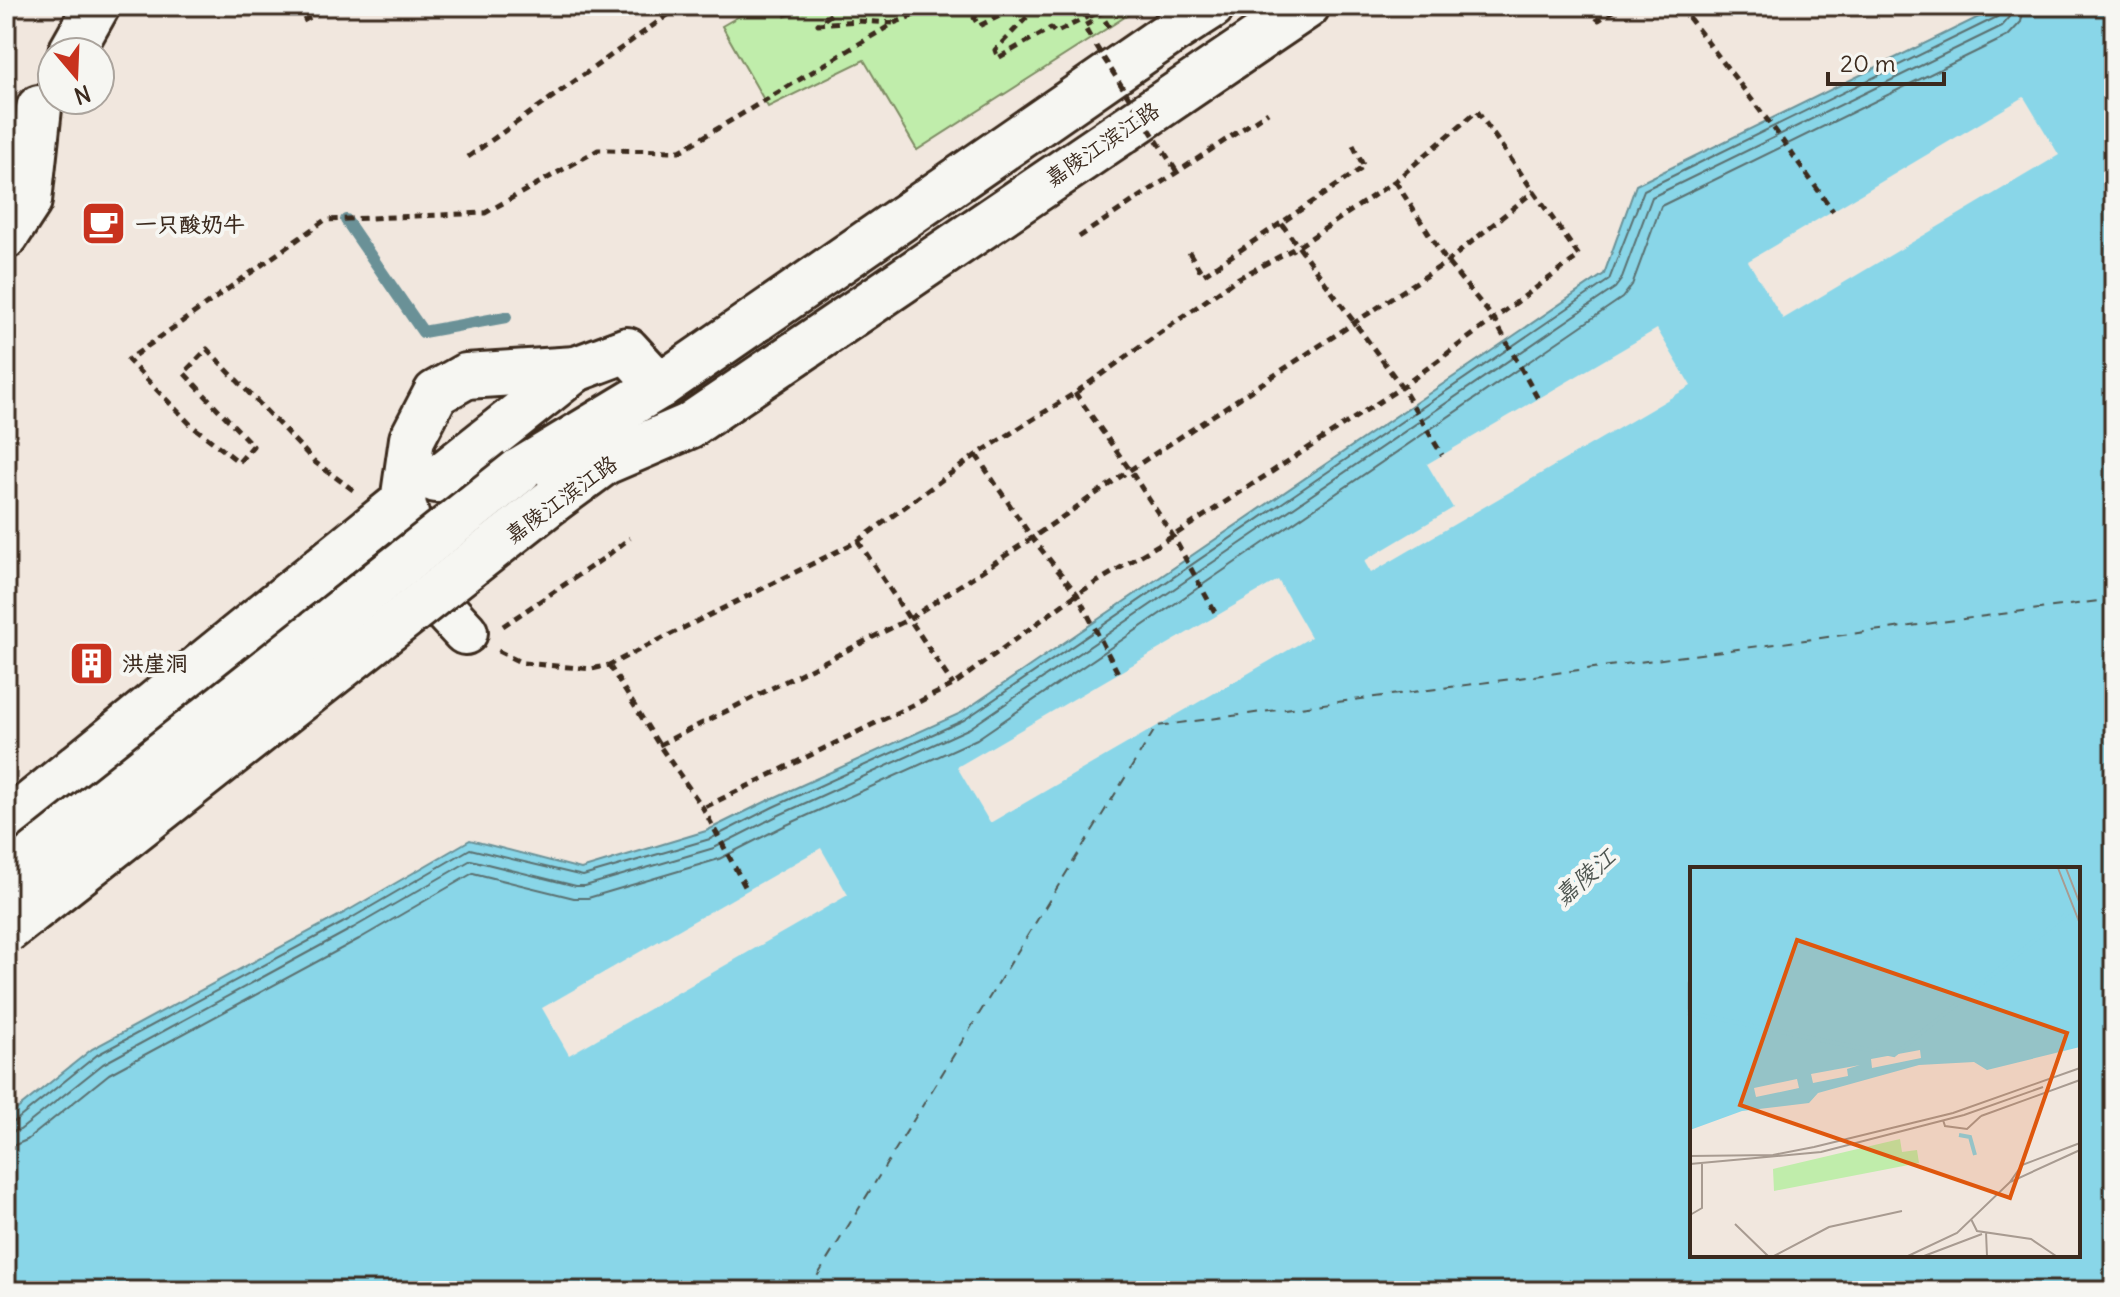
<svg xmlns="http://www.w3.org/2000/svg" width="2120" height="1297" viewBox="0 0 2120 1297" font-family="Delius,'LXGW WenKai TC',sans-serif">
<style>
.green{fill:#c0edab;stroke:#7e8c64;stroke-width:2}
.water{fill:#89d6e8;stroke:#6a9197;stroke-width:2;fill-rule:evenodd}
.pier{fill:#f1e7de}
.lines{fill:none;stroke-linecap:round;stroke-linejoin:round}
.shore{stroke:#5a6f6f;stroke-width:2}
.stream{stroke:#6a9197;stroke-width:12}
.ferry{stroke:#4e5550;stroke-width:2;stroke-dasharray:10 8;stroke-linecap:butt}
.minor-casing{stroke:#3b2a1e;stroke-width:50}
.major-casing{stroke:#3b2a1e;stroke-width:50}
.path{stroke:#3b2a1e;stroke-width:5;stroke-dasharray:8 6;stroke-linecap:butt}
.minor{stroke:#f6f6f2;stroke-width:44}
.major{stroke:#f6f6f2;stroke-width:44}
.major-bridge-casing{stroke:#3b2a1e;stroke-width:50;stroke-linecap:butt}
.path-bridge{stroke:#3b2a1e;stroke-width:5;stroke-dasharray:8 6;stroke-linecap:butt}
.major-bridge{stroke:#f6f6f2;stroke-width:44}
.labels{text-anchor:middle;stroke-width:8;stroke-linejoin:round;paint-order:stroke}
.street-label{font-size:22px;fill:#3b2a1e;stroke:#f6f6f2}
.poi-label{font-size:22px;font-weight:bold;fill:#3b2a1e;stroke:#f6f6f2;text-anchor:start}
.water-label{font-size:24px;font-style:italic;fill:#4e5550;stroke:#f6f6f2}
.inset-river{fill:none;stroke:#89d6e8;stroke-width:4}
.inset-road{fill:none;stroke:#a89b91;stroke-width:2}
.view{fill:#df570d;fill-opacity:0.15;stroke:#df570d;stroke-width:4}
.inset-edge{fill:none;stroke:#3b2a1e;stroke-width:4}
</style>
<rect width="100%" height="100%" fill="#f1e7de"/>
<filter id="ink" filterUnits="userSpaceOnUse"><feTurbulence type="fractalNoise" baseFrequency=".0125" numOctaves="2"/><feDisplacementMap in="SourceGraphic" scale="16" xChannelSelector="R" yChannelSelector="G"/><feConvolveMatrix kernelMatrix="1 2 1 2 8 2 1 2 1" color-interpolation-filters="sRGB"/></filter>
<g filter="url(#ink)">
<polygon class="green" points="757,6 1142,6 917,150 864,60 768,107 722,26"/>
<path class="water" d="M2001 6H2114V1291H6V1118L92 1049 344 913 470 840 581 869 706 831 769 800 961 713 1604 274 1636 185ZM1692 869H2078V1255H1692Z"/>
<g class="pier">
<polygon points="2024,97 2059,155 1783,319 1748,261"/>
<polygon points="1657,329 1691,386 1371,573 1364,561 1453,508 1427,464"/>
<polygon points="1278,580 1311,637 990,823 957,767"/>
<polygon points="821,848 848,895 569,1055 542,1008"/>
</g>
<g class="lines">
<g class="shore">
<polyline points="6,1123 14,1122 97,1055 348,920 470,849 583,876 710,839 773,807 964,720 1609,280 1644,190 1997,17 2001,13 2002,6"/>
<polyline points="6,1133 20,1130 103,1064 353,928 471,860 576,886 585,886 714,848 777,816 970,728 1615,288 1621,280 1652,197 2002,26 2010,17 2012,6"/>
<polyline points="6,1146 15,1145 27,1140 109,1074 359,939 473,873 574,898 588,898 719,859 782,827 977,739 1622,298 1632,285 1661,206 2008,36 2021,22 2024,6"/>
</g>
<polyline class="stream" points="346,220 423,332 506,317"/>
<polyline class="ferry" points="808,1291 1157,726 2114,599"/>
<defs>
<g id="minor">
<polyline points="436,480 576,369"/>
<polyline points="465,632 424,588 403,502 412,439 436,393 466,376 576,369 627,350 660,386"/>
<polyline points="6,824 403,502"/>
</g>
<g id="major">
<polyline points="71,52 97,6"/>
<polyline points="6,236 29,201 39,108"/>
<polyline points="519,471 660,386 1173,31 1212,6"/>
<polyline points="552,501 605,462 689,426 1307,6"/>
</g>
</defs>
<use href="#minor" class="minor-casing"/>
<use href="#major" class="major-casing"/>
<g class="path">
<polyline points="842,6 818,24 858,21 893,23"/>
<polyline points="987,6 974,18 979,26 1020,6"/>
<polyline points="1027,6 1031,13 995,50 998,58 1051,28 1055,33 1099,11 1109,27"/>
<polyline points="1680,6 1775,130 1833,211"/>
<polyline points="1585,9 1599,20 1620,6"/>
<polyline points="672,12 683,6"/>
<polyline points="784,15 818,6"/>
<polyline points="303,21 331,6"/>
<polyline points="1090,37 1084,26 1095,20 1092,14"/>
<polyline points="1353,145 1364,167 1281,223 1402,387 1442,455"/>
<polyline points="468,157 672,12 669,6"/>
<polyline points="1395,181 1447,262 1494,319 1538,399"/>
<polyline points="1079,237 1268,112"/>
<polyline points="1189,252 1203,275 1281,223"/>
<polyline points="1075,393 1130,470 1173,536 1217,616"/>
<polyline points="976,455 1032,538 1077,594 1118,673"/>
<polyline points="353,490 316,463 207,349 184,373 253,446 239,462 192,426 128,360 325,220 485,213 598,150 680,151 894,23 937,6"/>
<polyline points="858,541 953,685"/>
<polyline points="503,626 604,558 630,538"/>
<polyline points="498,651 522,663 592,669 609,665 858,541 976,455 1075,393 1235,280 1299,246 1395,181 1477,111 1579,256 1402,387 1173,536 1077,594 953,685 703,808"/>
<polyline points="609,665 659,745 703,808 747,890"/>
<polyline points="659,745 909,619 1032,538 1130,470 1447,262 1534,191"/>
</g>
<use href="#minor" class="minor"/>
<use href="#major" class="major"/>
<defs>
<g id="major-bridge">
<polyline points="6,878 519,471"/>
<polyline points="6,931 552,501"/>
</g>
</defs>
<use href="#major-bridge" class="major-bridge-casing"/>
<polyline class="path-bridge" points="1096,46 1177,172"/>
<use href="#major-bridge" class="major-bridge"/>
</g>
</g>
<defs>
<symbol id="cafe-square" viewBox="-11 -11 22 22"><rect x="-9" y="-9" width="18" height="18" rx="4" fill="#c8321e" stroke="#f6f6f2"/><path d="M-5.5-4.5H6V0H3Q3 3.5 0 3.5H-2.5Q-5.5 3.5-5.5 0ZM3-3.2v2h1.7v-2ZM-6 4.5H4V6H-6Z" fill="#fff"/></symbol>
<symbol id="building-square" viewBox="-11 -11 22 22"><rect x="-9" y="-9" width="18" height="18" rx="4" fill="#c8321e" stroke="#f6f6f2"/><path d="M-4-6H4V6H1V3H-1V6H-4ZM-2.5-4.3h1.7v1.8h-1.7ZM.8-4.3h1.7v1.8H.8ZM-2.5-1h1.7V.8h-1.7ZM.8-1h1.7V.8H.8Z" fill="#fff"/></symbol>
</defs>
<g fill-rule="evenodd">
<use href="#cafe-square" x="78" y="198" width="51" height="51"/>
<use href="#building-square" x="66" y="638" width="51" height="51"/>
</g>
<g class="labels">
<g class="street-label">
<text transform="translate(1102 144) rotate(-34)" y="8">嘉陵江滨江路</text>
<text transform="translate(561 499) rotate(-36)" y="8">嘉陵江滨江路</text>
</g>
<g class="poi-label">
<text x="135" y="232">一只酸奶牛</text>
<text x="122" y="671">洪崖洞</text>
</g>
<g class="water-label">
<text transform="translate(1585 877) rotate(-41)" y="8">嘉陵江</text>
</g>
</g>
<g transform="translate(1690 867)">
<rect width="390" height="390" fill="#f1e7de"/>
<path d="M210 272 212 285 227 283 229 296 84 324 83 302Z" fill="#c0edab"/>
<path d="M0 1H390V180L297 203 284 195 229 198 128 226 119 236 52 244 0 263Z" fill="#89d6e8"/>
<path d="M230 183 231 191 182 201 181 192ZM170 198 157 202 158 209 123 216 121 207ZM107 212 109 221 66 230 64 221Z" fill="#f1e7de"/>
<path class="inset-river" d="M0 146 204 188 383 42M269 268 280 270 285 288"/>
<path class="inset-road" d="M368 1 390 57M376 1 390 37M291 249 390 213M253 253 255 259 277 262 291 249M0 289 83 288 124 280 263 246 390 201M0 297 131 285 274 248 353 220M320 315 332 298 390 276M0 348 12 341V297M281 352 287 364 341 372 366 389M45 357 78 389M296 365 297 389M84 389 139 360 212 344M218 389 267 366 320 315 390 283M234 389 292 367"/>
<path class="view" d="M107 73 377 166 320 331 50 238Z"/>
<rect width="390" height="390" class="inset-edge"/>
</g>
<rect width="2120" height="1297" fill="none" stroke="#f6f6f2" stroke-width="32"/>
<rect x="16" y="16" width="2088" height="1265" fill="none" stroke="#3b2a1e" stroke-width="3" filter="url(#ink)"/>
<g transform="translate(76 76) rotate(161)"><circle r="38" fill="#f6f6f2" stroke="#aba49d" stroke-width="2"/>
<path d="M0-6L14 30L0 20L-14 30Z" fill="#c8321e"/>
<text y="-12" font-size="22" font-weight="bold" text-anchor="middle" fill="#3b2a1e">N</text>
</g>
<path d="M1828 72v12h116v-12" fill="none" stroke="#3b2a1e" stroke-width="4"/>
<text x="1840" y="72" font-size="24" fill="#3b2a1e" stroke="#f6f6f2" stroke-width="6" paint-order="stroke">20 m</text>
</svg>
